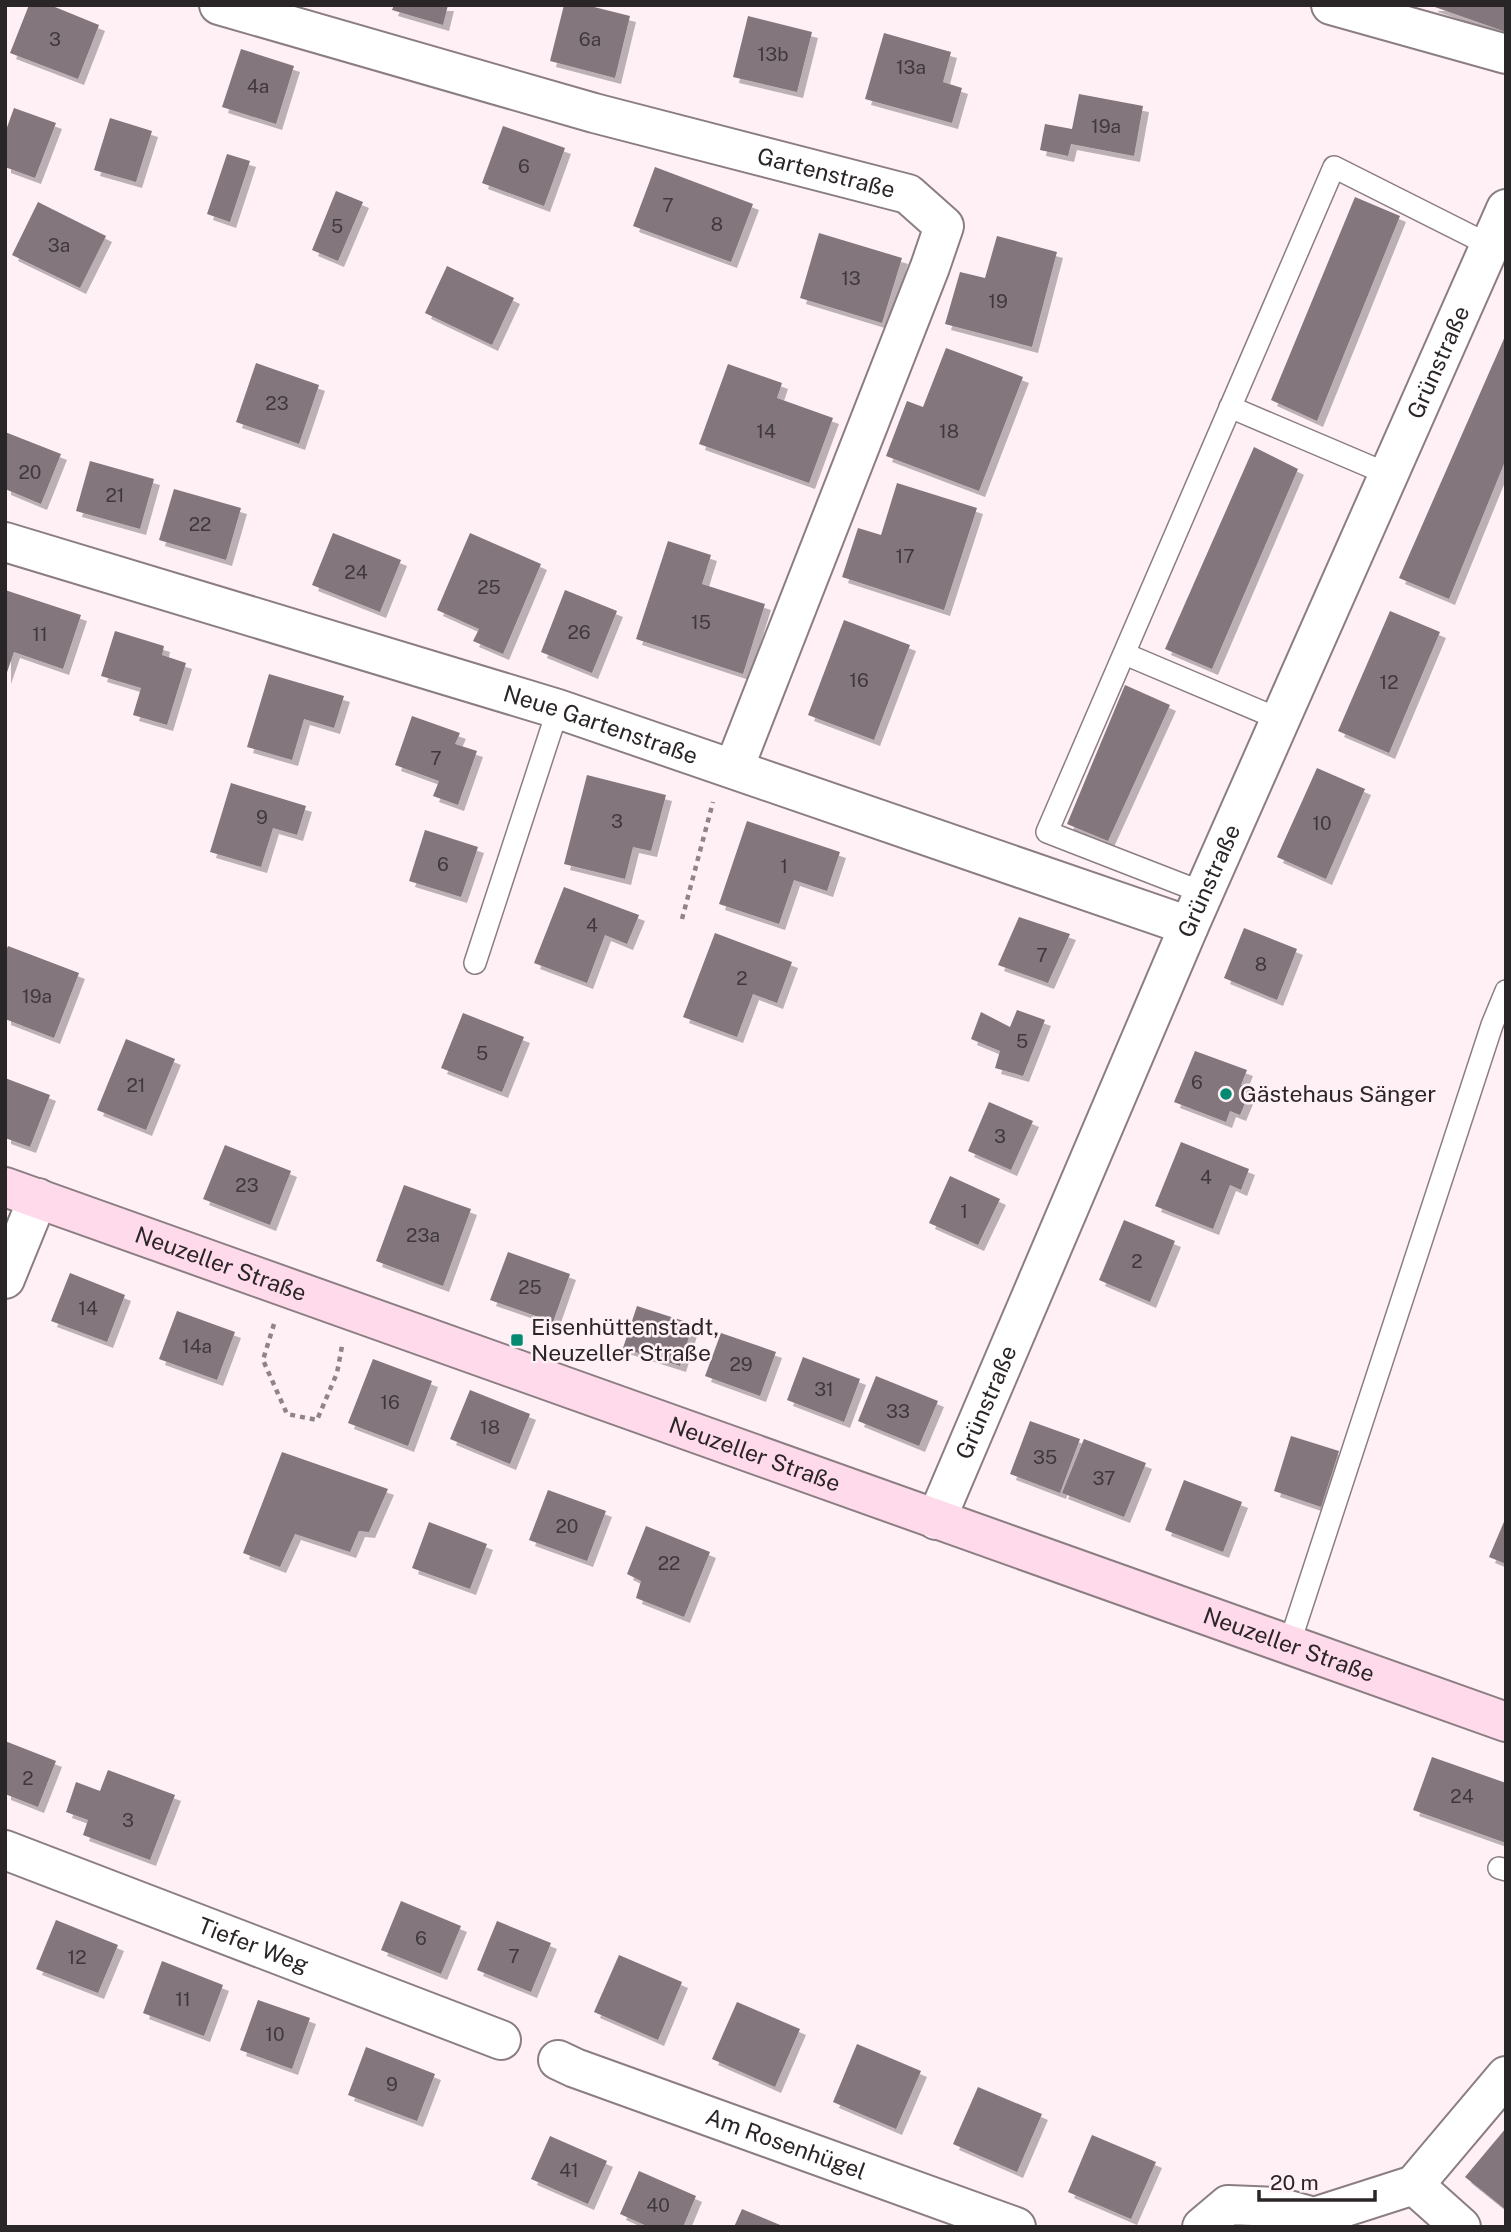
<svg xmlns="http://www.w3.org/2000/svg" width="1511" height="2232" viewBox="0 0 1511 2232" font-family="'Public Sans',sans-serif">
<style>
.building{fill:#83767b;filter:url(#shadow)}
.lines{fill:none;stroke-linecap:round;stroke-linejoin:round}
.lane-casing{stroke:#8b7e82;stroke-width:24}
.street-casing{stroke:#8b7e82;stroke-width:42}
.secondary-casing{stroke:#8b7e82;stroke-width:42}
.path{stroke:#8f8589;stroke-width:4.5;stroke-dasharray:5 5;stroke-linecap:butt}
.lane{stroke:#fff;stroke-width:21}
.street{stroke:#fff;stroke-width:38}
.secondary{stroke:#fedaea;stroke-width:38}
.poi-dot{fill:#038a70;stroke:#fff0f6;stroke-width:2.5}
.labels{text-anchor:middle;stroke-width:5;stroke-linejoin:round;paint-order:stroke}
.number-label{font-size:19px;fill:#40393c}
.street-label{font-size:23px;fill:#2a2527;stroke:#fff0f6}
.poi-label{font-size:23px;fill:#2a2527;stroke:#fff0f6;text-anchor:start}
</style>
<defs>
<filter id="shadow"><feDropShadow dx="6" dy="6" stdDeviation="0" flood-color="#0004"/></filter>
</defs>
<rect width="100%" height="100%" fill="#fff0f6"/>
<g class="building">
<polygon points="29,5 50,5 99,25 78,79 10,53"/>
<polygon points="394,5 448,5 443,25 392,10"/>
<polygon points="564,5 586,5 630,16 615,78 550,61"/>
<polygon points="1432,5 1506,5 1506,32 1432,6"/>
<polygon points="748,16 812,32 797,92 733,77"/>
<polygon points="884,33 951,52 943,82 962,88 952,123 865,99"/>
<polygon points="241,49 294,66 276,124 222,107"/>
<polygon points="1079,94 1143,106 1134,156 1071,144 1068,156 1040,150 1045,124 1072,129"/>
<polygon points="14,108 56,123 35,178 5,167 5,133"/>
<polygon points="110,118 152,131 136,182 94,170"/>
<polygon points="503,126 565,148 544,206 482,183"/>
<polygon points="227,154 250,161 230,222 207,214"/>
<polygon points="655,167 753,204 731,262 633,226"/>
<polygon points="336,191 363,202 338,261 312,250"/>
<polygon points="1355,197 1400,216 1317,421 1271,400"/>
<polygon points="38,202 106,236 80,288 12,255"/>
<polygon points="819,233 902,258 882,323 800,298"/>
<polygon points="997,236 1057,252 1032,347 945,324 960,272 985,278"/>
<polygon points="447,266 514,298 492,345 425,313"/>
<polygon points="1506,334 1506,459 1449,599 1399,578"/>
<polygon points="946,348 1023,377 979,491 886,456 907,401 923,407"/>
<polygon points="256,363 319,385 299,444 236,422"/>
<polygon points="728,364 782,383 777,398 833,418 809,483 699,444"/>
<polygon points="5,432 61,454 41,504 5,489"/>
<polygon points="1254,447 1298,469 1212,669 1165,649"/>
<polygon points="90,461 154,479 140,529 76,511"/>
<polygon points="897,483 977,508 944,610 842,577 858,528 881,535"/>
<polygon points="174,489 241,508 226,560 159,540"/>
<polygon points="333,533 401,560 380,612 312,585"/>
<polygon points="470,533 541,564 503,654 473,641 479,629 437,610"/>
<polygon points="668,541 711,555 702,584 765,604 743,674 636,639"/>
<polygon points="5,590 81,615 63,669 14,652 5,678"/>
<polygon points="565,590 617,611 592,673 541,652"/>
<polygon points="1390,611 1440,632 1389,753 1338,731"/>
<polygon points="844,620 910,645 874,740 808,715"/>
<polygon points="115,631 164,646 162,655 186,663 167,725 133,715 141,688 101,676"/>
<polygon points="269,674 344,696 334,728 304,719 292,760 247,747"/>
<polygon points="1125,685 1170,705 1108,841 1067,824"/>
<polygon points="412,716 460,733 455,744 477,751 458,805 433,796 439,781 395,765"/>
<polygon points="1317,768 1365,789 1326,879 1277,857"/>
<polygon points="587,775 666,795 651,851 633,847 625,879 564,864"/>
<polygon points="231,783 306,806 297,835 273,828 261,867 210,852"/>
<polygon points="747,821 840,852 827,891 794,880 779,924 719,904"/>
<polygon points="425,830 478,847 461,897 409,881"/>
<polygon points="564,887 639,915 627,944 605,935 587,983 534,963"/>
<polygon points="1019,917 1070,934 1048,983 998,965"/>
<polygon points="1244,928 1297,949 1277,1000 1224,978"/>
<polygon points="715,933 792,962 777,1003 753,994 737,1037 683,1017"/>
<polygon points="8,946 79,973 54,1038 5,1019 5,953"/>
<polygon points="1017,1010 1045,1020 1023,1076 995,1068 1000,1051 971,1039 981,1012 1010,1027"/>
<polygon points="463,1013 524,1037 502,1092 441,1068"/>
<polygon points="126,1039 175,1059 146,1130 97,1110"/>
<polygon points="1195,1051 1247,1070 1241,1085 1251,1089 1240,1115 1230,1111 1226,1122 1174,1102"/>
<polygon points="5,1078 50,1095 30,1147 5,1138"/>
<polygon points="989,1102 1033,1121 1011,1170 968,1151"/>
<polygon points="1181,1142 1249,1169 1241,1190 1230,1185 1213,1229 1155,1206"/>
<polygon points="225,1145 291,1171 270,1225 203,1199"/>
<polygon points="950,1176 1000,1199 978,1245 929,1223"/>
<polygon points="404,1185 471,1209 443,1286 376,1261"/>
<polygon points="1124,1220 1175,1241 1150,1302 1099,1280"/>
<polygon points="508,1252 570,1274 553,1322 490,1300"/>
<polygon points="70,1273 125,1295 107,1342 51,1321"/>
<polygon points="637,1306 693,1324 680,1366 623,1348"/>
<polygon points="177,1311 235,1332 217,1380 159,1359"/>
<polygon points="721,1333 776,1352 760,1396 705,1376"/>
<polygon points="803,1357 860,1379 844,1422 787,1400"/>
<polygon points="373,1359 432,1381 408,1446 348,1423"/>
<polygon points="876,1376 938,1401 919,1446 858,1421"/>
<polygon points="470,1390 530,1414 510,1464 450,1439"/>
<polygon points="1030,1421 1080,1439 1060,1493 1010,1474"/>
<polygon points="1291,1436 1339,1451 1321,1507 1274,1491"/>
<polygon points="1084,1439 1146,1463 1124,1517 1062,1493"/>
<polygon points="282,1452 388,1489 369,1532 359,1531 350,1552 295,1534 280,1567 243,1553"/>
<polygon points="1184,1480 1242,1502 1223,1552 1165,1530"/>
<polygon points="548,1490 606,1511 587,1561 529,1540"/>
<polygon points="1506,1517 1506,1564 1489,1557"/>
<polygon points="429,1522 487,1544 470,1589 412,1568"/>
<polygon points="646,1526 710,1552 684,1617 636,1598 641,1581 627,1574"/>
<polygon points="5,1741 56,1761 38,1807 5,1794"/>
<polygon points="1432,1757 1506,1783 1506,1843 1413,1810"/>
<polygon points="108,1770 175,1795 150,1860 83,1835 88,1820 66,1812 76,1782 100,1791"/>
<polygon points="401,1901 461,1926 441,1974 381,1950"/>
<polygon points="56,1920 118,1945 98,1993 36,1969"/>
<polygon points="497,1921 551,1943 531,1992 477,1970"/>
<polygon points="619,1955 682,1982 658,2040 594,2012"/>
<polygon points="162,1961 223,1985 204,2036 143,2013"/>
<polygon points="258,2000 310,2018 292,2069 240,2050"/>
<polygon points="737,2002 800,2029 775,2087 712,2059"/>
<polygon points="857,2044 921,2071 896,2129 833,2102"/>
<polygon points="366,2047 435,2074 417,2121 348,2095"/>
<polygon points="978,2087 1042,2114 1017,2172 953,2144"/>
<polygon points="1506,2128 1506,2210 1465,2177"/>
<polygon points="1092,2135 1156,2162 1131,2219 1068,2192"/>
<polygon points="550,2136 607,2161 588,2204 531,2179"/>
<polygon points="639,2171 696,2196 683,2227 649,2227 620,2214"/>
<polygon points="742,2209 785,2227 734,2227"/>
</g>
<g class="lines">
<defs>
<g id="lane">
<polyline points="1230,407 1390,475"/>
<polyline points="1125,654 1281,720"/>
<polyline points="1204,893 1047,832 1334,167 1497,249"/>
<polyline points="475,963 558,709"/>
<polyline points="1289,1645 1492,1025 1506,991"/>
<polyline points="1499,1868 1506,1870"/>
</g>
<g id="street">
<path id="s1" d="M219 5 594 113 908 194 944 226 930 267 734 768"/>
<polyline points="1331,5 1506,54"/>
<path id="s2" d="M5 542 558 709 1189 926"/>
<polyline points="5,1279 38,1198"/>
<path id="s3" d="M936 1520 1189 926 1506 209"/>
<path id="s4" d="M5 1850 501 2040"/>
<path id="s5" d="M558 2060 575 2068 1016 2227"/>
<polyline points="1414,2185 1461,2227"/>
<polyline points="1202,2227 1228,2205 1278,2207 1314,2217 1414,2185 1506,2076"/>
</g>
<g id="secondary">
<path id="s6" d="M5 1187 1506 1722"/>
</g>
</defs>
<use href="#lane" class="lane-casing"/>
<use href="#street" class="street-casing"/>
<use href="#secondary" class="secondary-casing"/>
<g class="path">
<polyline points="682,919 713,802"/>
<polyline points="274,1324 263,1360 287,1414 317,1420 337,1373 342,1346"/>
</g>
<use href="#lane" class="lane"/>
<use href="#street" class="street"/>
<use href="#secondary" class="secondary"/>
</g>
<g class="poi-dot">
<circle cx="1226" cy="1094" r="7"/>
<rect x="510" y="1333" width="14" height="14" rx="3.5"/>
</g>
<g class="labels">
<g class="number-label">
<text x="55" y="46">3</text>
<text x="590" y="46">6a</text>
<text x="773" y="61">13b</text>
<text x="911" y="74">13a</text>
<text x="258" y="93">4a</text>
<text x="1106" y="133">19a</text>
<text x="524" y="173">6</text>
<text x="668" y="212">7</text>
<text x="717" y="231">8</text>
<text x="337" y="233">5</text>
<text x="59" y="252">3a</text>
<text x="851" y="285">13</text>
<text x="998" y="308">19</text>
<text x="277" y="410">23</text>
<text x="766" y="438">14</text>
<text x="949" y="438">18</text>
<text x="30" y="479">20</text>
<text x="115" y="502">21</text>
<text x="200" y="531">22</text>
<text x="905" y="563">17</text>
<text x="356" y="579">24</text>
<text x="489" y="594">25</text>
<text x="701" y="629">15</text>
<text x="579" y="639">26</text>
<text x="40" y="641">11</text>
<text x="859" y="687">16</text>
<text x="1389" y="689">12</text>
<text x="436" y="765">7</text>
<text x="262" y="824">9</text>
<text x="617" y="828">3</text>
<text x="1322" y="830">10</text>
<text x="443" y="871">6</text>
<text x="784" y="873">1</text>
<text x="592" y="932">4</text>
<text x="1042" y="962">7</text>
<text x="1261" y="971">8</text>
<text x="742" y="985">2</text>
<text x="37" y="1003">19a</text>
<text x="1022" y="1048">5</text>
<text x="482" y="1060">5</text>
<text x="1197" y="1089">6</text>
<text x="136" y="1092">21</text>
<text x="1000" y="1143">3</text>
<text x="1206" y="1184">4</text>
<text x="247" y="1192">23</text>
<text x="964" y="1218">1</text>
<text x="423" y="1242">23a</text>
<text x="1137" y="1268">2</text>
<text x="530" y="1294">25</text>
<text x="88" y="1315">14</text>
<text x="197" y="1353">14a</text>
<text x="741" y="1371">29</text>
<text x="824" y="1396">31</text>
<text x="390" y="1409">16</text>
<text x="898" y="1418">33</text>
<text x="490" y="1434">18</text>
<text x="1045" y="1464">35</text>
<text x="1104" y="1485">37</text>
<text x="567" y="1533">20</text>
<text x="669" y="1570">22</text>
<text x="28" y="1785">2</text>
<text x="1462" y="1803">24</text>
<text x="128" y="1827">3</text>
<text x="421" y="1945">6</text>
<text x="514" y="1963">7</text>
<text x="77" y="1964">12</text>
<text x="183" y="2006">11</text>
<text x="275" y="2041">10</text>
<text x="392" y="2091">9</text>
<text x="569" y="2177">41</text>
<text x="658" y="2212">40</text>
</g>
<g class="street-label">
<text dy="8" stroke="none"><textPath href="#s1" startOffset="630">Gartenstraße</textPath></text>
<text dy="8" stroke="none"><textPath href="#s3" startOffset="1262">Grünstraße</textPath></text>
<text dy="8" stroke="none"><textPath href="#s2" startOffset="623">Neue Gartenstraße</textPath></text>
<text dy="8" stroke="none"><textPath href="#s3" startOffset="695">Grünstraße</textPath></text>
<text dy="8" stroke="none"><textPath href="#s6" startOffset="229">Neuzeller Straße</textPath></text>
<text dy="8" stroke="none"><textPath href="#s3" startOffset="128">Grünstraße</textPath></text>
<text dy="8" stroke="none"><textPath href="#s6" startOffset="796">Neuzeller Straße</textPath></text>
<text dy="8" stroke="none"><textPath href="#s6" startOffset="1363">Neuzeller Straße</textPath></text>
<text dy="8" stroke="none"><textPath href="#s4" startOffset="266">Tiefer Weg</textPath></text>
<text dy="8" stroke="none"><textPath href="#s5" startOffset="243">Am Rosenhügel</textPath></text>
</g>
<g class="poi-label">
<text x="1240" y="1102">Gästehaus Sänger</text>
<text x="531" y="1335">Eisenhüttenstadt,<tspan x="531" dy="26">Neuzeller Straße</tspan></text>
</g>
</g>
<rect width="1511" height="2232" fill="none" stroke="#2a2527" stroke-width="14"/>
<path d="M1259 2190v10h116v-10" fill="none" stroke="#2a2527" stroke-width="3.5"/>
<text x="1270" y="2190" font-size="21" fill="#2a2527" stroke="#fff0f6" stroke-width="5" paint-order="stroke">20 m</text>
</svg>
